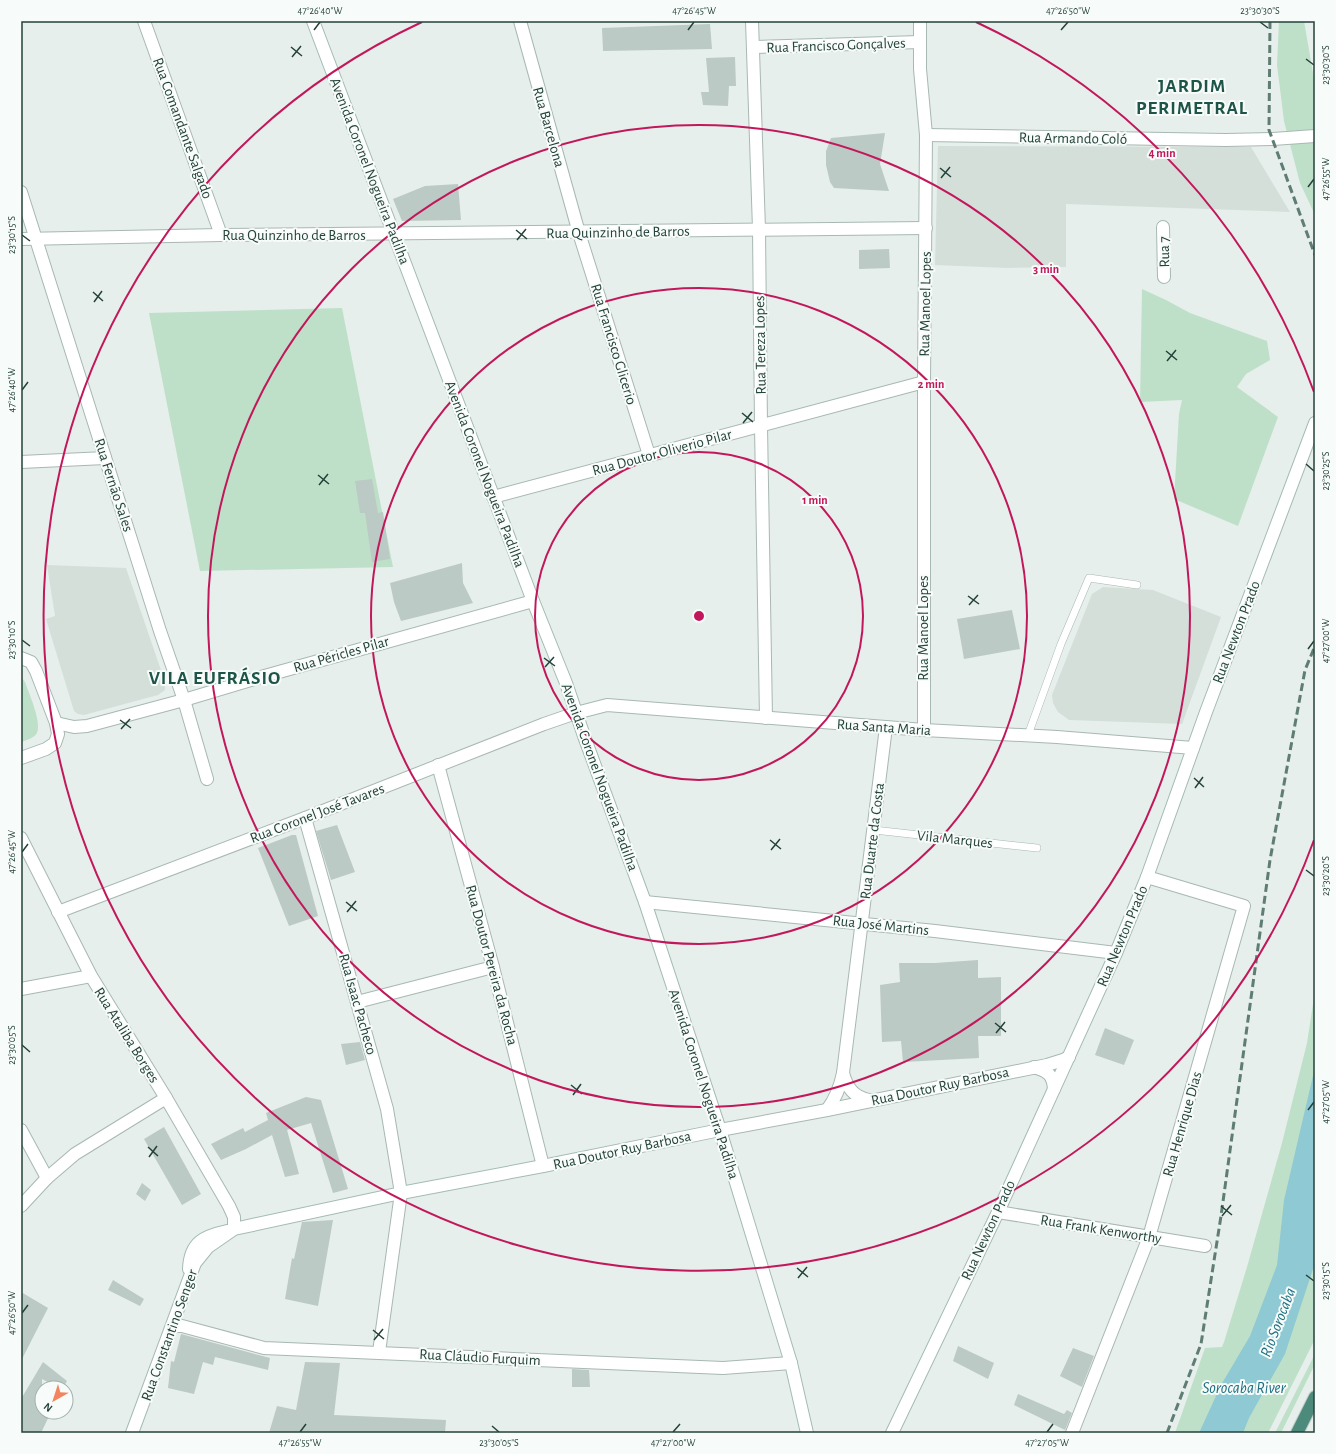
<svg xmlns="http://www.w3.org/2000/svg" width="1336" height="1454" viewBox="0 0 1336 1454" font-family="'Alegreya Sans',sans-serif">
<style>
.built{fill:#d4dfda}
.green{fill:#bfe0c8}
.water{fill:#8ec9d4}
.building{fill:#bbcac4}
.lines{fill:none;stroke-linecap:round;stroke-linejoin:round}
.service-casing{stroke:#a8b8b2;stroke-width:8}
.minor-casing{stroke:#a8b8b2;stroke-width:14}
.tertiary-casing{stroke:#a8b8b2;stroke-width:14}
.secondary-casing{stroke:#a4bbb3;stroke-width:14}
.trunk-casing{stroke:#c2cac8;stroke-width:14}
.service{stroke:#fff;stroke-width:7}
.minor{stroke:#fff;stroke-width:12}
.tertiary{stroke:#fff;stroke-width:12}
.secondary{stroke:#fff;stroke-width:12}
.trunk{stroke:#4c8a7c;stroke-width:12}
.rail{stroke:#5f7d75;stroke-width:3;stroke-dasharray:8 4;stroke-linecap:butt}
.ticks{fill:none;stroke:#24423a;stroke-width:1.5}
.ring{fill:none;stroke:#c2185b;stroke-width:2}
.labels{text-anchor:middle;stroke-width:4;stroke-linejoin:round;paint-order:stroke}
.street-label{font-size:15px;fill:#24423a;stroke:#f7fbf9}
.water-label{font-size:16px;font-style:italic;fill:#1c6f80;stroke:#f7fbf9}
.district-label{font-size:19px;font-weight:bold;letter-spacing:1px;fill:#1f5548;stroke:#f7fbf9}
.centre{fill:#c2185b;stroke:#f7fbf9;stroke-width:2}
.ring-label{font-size:12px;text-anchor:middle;font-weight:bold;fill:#c2185b;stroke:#f7fbf9;stroke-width:4;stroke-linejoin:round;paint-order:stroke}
.neatline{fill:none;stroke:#24423a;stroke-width:1.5}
.ticks-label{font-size:10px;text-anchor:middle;fill:#24423a}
</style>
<rect width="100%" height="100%" fill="#e6efeb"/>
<g class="built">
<polygon points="938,146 1251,147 1290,212 1066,204 1066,267 1007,268 935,265"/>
<polygon points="47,565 126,568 165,682 165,690 158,695 84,715 78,714 74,711 46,619 55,616"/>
<polygon points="1103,587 1153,590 1221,617 1182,724 1069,720 1058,712 1053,703 1052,695 1092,594"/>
</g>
<g class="green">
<polygon points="1279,21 1304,21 1315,85 1315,215 1300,183 1284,121 1277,65"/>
<polygon points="1142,289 1166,300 1190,313 1267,341 1270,360 1246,374 1237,387 1278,417 1238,526 1174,499 1179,414 1182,400 1140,402"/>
<polygon points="342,308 393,567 200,571 149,313"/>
<path d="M21 677 25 682C29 693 42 723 37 733 34 738 27 740 21 742Z"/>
<polygon points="1315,991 1315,1339 1268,1433 1175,1433 1205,1348 1222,1347 1224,1342 1247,1267 1282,1143 1307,1043"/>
<polygon points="1315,1354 1315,1364 1281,1433 1275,1433"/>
</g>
<polygon class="water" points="1315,1067 1315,1263 1285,1354 1249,1418 1243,1433 1199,1433 1221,1385 1250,1336 1277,1265 1284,1200"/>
<g class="building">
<polygon points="710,24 712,49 603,51 602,28"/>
<polygon points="735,57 736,86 729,86 728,106 703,105 701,92 709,92 706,58"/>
<polygon points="885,133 880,164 889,191 834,188 830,182 826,165 826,151 831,138"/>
<polygon points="458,184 461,220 402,221 393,199 425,186"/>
<polygon points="889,249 890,268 859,269 859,250"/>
<polygon points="372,479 378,513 383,512 390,559 372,562 365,513 360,513 355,481"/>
<polygon points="462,563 463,583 473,603 401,621 394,602 390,583"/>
<polygon points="1012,610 1020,649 964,659 957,619"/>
<polygon points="337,825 355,872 331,880 316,831"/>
<polygon points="292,835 296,835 318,916 289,926 258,848"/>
<polygon points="978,960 978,978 1001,977 1001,1036 978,1036 979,1058 903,1062 901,1041 882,1042 880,985 900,982 899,963 935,963"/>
<polygon points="1105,1028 1134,1040 1124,1065 1095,1055"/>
<polygon points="360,1042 365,1060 346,1065 341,1044"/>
<polygon points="306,1097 321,1100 348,1189 333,1193 311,1123 287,1130 299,1174 285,1177 272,1135 246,1149 221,1160 211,1144 243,1128 245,1132 268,1120 266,1113"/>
<polygon points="164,1127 201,1194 182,1205 144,1139"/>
<polygon points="142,1183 151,1190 145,1201 136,1194"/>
<polygon points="333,1220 318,1306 285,1299 292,1258 294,1259 302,1222"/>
<polygon points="113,1280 144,1299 140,1306 108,1290"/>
<polygon points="21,1292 48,1308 21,1361"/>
<polygon points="181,1334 270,1358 268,1370 215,1357 213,1365 203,1362 194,1394 168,1388 171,1361 174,1362"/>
<polygon points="958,1346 994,1363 988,1379 953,1361"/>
<polygon points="1073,1348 1094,1356 1082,1387 1060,1376"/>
<polygon points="43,1362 67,1381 63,1388 59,1388 42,1379 42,1412 51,1412 41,1433 21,1433 21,1399"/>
<polygon points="305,1362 340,1363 334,1415 446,1420 445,1433 269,1433 277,1406 296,1410"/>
<polygon points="572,1369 589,1370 590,1387 572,1387"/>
<polygon points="1018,1394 1064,1414 1067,1410 1072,1413 1065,1430 1014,1405"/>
</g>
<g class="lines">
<defs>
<g id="service">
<polyline points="1028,735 1061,644 1089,578 1137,585"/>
<polyline points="874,830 1037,848"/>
</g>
<g id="minor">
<polyline points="144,21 221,235"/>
<polyline points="520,21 579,233 649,455"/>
<polyline points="752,21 759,229 761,426 766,718"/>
<polyline points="920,21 920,69 926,135 924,382 924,730"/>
<polyline points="753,47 920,42"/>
<polyline points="926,135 1226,140 1273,139 1315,136"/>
<polyline points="21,192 160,631 184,700 207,779"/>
<polyline points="1163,227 1164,277"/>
<polyline points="21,239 221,235 926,228"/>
<polyline points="21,462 105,458"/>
<polyline points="493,497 924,382"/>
<polyline points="21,658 31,662 36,671 56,723 58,734 55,743 46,749 21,758"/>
<polyline points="56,723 74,727 87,726 184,700 261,677 533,601"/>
<polyline points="438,765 493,967 543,1166"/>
<polyline points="305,818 387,1109 401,1193 379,1352"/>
<polyline points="21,838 91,976 166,1098 229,1206 234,1217 234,1229"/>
<polyline points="645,902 935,931 1116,953"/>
<polyline points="58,912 305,818 544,724 576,713 607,705 924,730 1057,737 1193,748"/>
<polyline points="21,989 91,976"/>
<polyline points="357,1002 493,967"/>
<path d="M843 1073C847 1088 854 1097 869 1100"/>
<path d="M827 1110C836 1098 840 1088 843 1073L886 727"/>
<polyline points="21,1130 47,1178"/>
<polyline points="21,1206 47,1178 75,1154 166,1098"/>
<polyline points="998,1212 1205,1246"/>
<polyline points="172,1326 182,1326 264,1348 723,1368 791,1363"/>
<polyline points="1072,1433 1149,1237 1244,906 1147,877"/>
</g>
<g id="tertiary">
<path d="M1034 1067C1047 1071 1053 1074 1054 1089"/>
<polyline points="720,1130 827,1110 1047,1065 1063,1060 1069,1057"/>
</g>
<g id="secondary">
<polyline points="313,21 533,601 566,683 584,736 645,902 720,1130 791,1363 807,1433"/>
<path d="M189 1269C190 1242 204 1236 227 1231"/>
<polyline points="132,1433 195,1263 208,1247 234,1229 401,1193 543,1166 720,1130"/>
<polyline points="892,1433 998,1212 1116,953 1147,877 1206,712 1315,423"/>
</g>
<polyline id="trunk" points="1297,1433 1315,1397"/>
</defs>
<use href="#service" class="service-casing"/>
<use href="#minor" class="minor-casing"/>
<use href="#tertiary" class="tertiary-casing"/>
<use href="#secondary" class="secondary-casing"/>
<use href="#trunk" class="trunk-casing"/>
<use href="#service" class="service"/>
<use href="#minor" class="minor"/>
<use href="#tertiary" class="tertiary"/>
<use href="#secondary" class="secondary"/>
<use href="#trunk" class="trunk"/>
<g class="rail">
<polyline points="1270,21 1269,130 1315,255"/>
<polyline points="1167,1433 1201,1344 1221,1216 1270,860 1305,670 1315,646"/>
</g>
</g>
<path class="ticks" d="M1260 22 1268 28M314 30 320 22M688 30 694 22M1061 30 1068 22M291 47 302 56M292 57 301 46M1306 59 1314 65M940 168 951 177M941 178 950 167M1308 187 1314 179M516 230 527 239M22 235 30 241M517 240 526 229M93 292 103 301M94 302 102 291M1166 351 1177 360M1167 361 1176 350M22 390 28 382M742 413 753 422M743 423 752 412M1306 464 1314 471M318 475 329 484M319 485 328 474M968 596 979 604M969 605 978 595M22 640 30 646M1308 649 1314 641M544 658 555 666M545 667 554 657M120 720 131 728M121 729 130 719M1194 778 1204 787M1195 788 1203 777M770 840 781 849M771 850 780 839M22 852 28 844M1306 870 1314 876M346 902 357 911M347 912 356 901M995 1023 1006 1032M996 1033 1005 1022M22 1045 30 1052M571 1085 582 1094M573 1095 581 1084M1308 1110 1314 1102M148 1147 158 1156M149 1157 157 1146M1221 1206 1232 1215M1222 1216 1231 1205M797 1268 808 1277M1306 1275 1314 1281M798 1278 807 1267M22 1313 28 1305M373 1330 384 1339M374 1340 383 1329M492 1426 499 1432M300 1432 306 1424M673 1432 680 1424M1047 1432 1053 1424"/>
<g class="ring">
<circle cx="699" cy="616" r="164"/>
<circle cx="699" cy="616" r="328"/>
<circle cx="699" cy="616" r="491"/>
<path d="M1314 840A655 655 0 1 1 422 22M976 22A655 655 0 0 1 1314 392"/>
</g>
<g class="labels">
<g class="street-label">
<text transform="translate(836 45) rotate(-2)" y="5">Rua Francisco Gonçalves</text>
<text transform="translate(549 127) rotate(74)" y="5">Rua Barcelona</text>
<text transform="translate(183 128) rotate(70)" y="5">Rua Comandante Salgado</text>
<text transform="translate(1073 138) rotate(1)" y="5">Rua Armando Coló</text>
<text transform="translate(370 171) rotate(69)" y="5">Avenida Coronel Nogueira Padilha</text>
<text transform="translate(618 232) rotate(-1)" y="5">Rua Quinzinho de Barros</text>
<text x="294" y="240">Rua Quinzinho de Barros</text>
<text transform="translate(1164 252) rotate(-91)" y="5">Rua 7</text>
<text transform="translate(925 304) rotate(-89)" y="5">Rua Manoel Lopes</text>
<text transform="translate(614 344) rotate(73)" y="5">Rua Francisco Glicerio</text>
<text transform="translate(760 345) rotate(-91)" y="5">Rua Tereza Lopes</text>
<text transform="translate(662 452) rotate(-15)" y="5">Rua Doutor Oliverio Pilar</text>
<text transform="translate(485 474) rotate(69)" y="5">Avenida Coronel Nogueira Padilha</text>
<text transform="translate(114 485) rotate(72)" y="5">Rua Fernão Sales</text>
<text transform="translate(923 628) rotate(-90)" y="5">Rua Manoel Lopes</text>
<text transform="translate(1236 632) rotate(-69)" y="5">Rua Newton Prado</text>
<text transform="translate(341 654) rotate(-16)" y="5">Rua Péricles Pilar</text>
<text transform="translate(884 727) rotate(4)" y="5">Rua Santa Maria</text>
<text transform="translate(600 777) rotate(70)" y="5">Avenida Coronel Nogueira Padilha</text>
<text transform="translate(317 813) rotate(-21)" y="5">Rua Coronel José Tavares</text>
<text transform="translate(955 839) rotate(6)" y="5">Vila Marques</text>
<text transform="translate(872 841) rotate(-83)" y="5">Rua Duarte da Costa</text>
<text transform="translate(881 925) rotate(6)" y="5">Rua José Martins</text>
<text transform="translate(1122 936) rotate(-67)" y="5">Rua Newton Prado</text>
<text transform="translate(492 965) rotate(75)" y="5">Rua Doutor Pereira da Rocha</text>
<text transform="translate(358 1004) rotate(74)" y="5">Rua Isaac Pacheco</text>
<text transform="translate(127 1035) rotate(58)" y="5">Rua Ataliba Borges</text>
<text transform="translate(704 1084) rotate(72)" y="5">Avenida Coronel Nogueira Padilha</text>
<text transform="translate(940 1086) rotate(-12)" y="5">Rua Doutor Ruy Barbosa</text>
<text transform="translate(1182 1124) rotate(-74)" y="5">Rua Henrique Dias</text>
<text transform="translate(622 1150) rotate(-12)" y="5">Rua Doutor Ruy Barbosa</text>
<text transform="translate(1101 1229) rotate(9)" y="5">Rua Frank Kenworthy</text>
<text transform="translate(988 1230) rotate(-65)" y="5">Rua Newton Prado</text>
<text transform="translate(169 1335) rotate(-70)" y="5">Rua Constantino Senger</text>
<text transform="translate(480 1357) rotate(3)" y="5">Rua Cláudio Furquim</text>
</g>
<g class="water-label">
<text transform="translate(1277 1322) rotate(-69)" y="6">Rio Sorocaba</text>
<text x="1244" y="1393">Sorocaba River</text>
</g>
<g class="district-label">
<text x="1192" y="92">JARDIM<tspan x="1192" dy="22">PERIMETRAL</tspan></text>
<text x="215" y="684">VILA EUFRÁSIO</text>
</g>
</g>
<circle cx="699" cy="616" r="6" class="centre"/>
<g class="ring-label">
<text x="1162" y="157">4 min</text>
<text x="1046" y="273">3 min</text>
<text x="931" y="388">2 min</text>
<text x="815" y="504">1 min</text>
</g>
<rect width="1336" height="1454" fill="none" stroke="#f7fbf9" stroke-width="44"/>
<g transform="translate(54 1400) rotate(219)"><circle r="19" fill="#f7fbf9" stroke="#a3b1ad"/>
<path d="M0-3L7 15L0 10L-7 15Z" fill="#f4845f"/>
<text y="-6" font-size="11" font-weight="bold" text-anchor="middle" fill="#24423a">N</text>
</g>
<rect x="22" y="22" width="1292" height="1410" class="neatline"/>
<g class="ticks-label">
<text x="320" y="14">47°26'40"W</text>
<text x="694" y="14">47°26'45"W</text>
<text x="1068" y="14">47°26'50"W</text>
<text x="1260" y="14">23°30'30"S</text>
<text transform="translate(1325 65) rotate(-90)" y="4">23°30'30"S</text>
<text transform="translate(1325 179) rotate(-90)" y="4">47°26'55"W</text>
<text transform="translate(11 235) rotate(-90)" y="4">23°30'15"S</text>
<text transform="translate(11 390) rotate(-90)" y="4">47°26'40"W</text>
<text transform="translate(1325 471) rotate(-90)" y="4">23°30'25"S</text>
<text transform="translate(11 640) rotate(-90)" y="4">23°30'10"S</text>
<text transform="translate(1325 641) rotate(-90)" y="4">47°27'00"W</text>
<text transform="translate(11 852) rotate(-90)" y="4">47°26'45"W</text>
<text transform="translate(1325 876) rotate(-90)" y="4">23°30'20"S</text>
<text transform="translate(11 1045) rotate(-90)" y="4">23°30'05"S</text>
<text transform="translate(1325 1102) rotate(-90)" y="4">47°27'05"W</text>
<text transform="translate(1325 1281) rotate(-90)" y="4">23°30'15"S</text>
<text transform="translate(11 1313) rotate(-90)" y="4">47°26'50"W</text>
<text x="300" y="1446">47°26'55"W</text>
<text x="499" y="1446">23°30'05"S</text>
<text x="673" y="1446">47°27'00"W</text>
<text x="1047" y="1446">47°27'05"W</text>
</g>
</svg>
